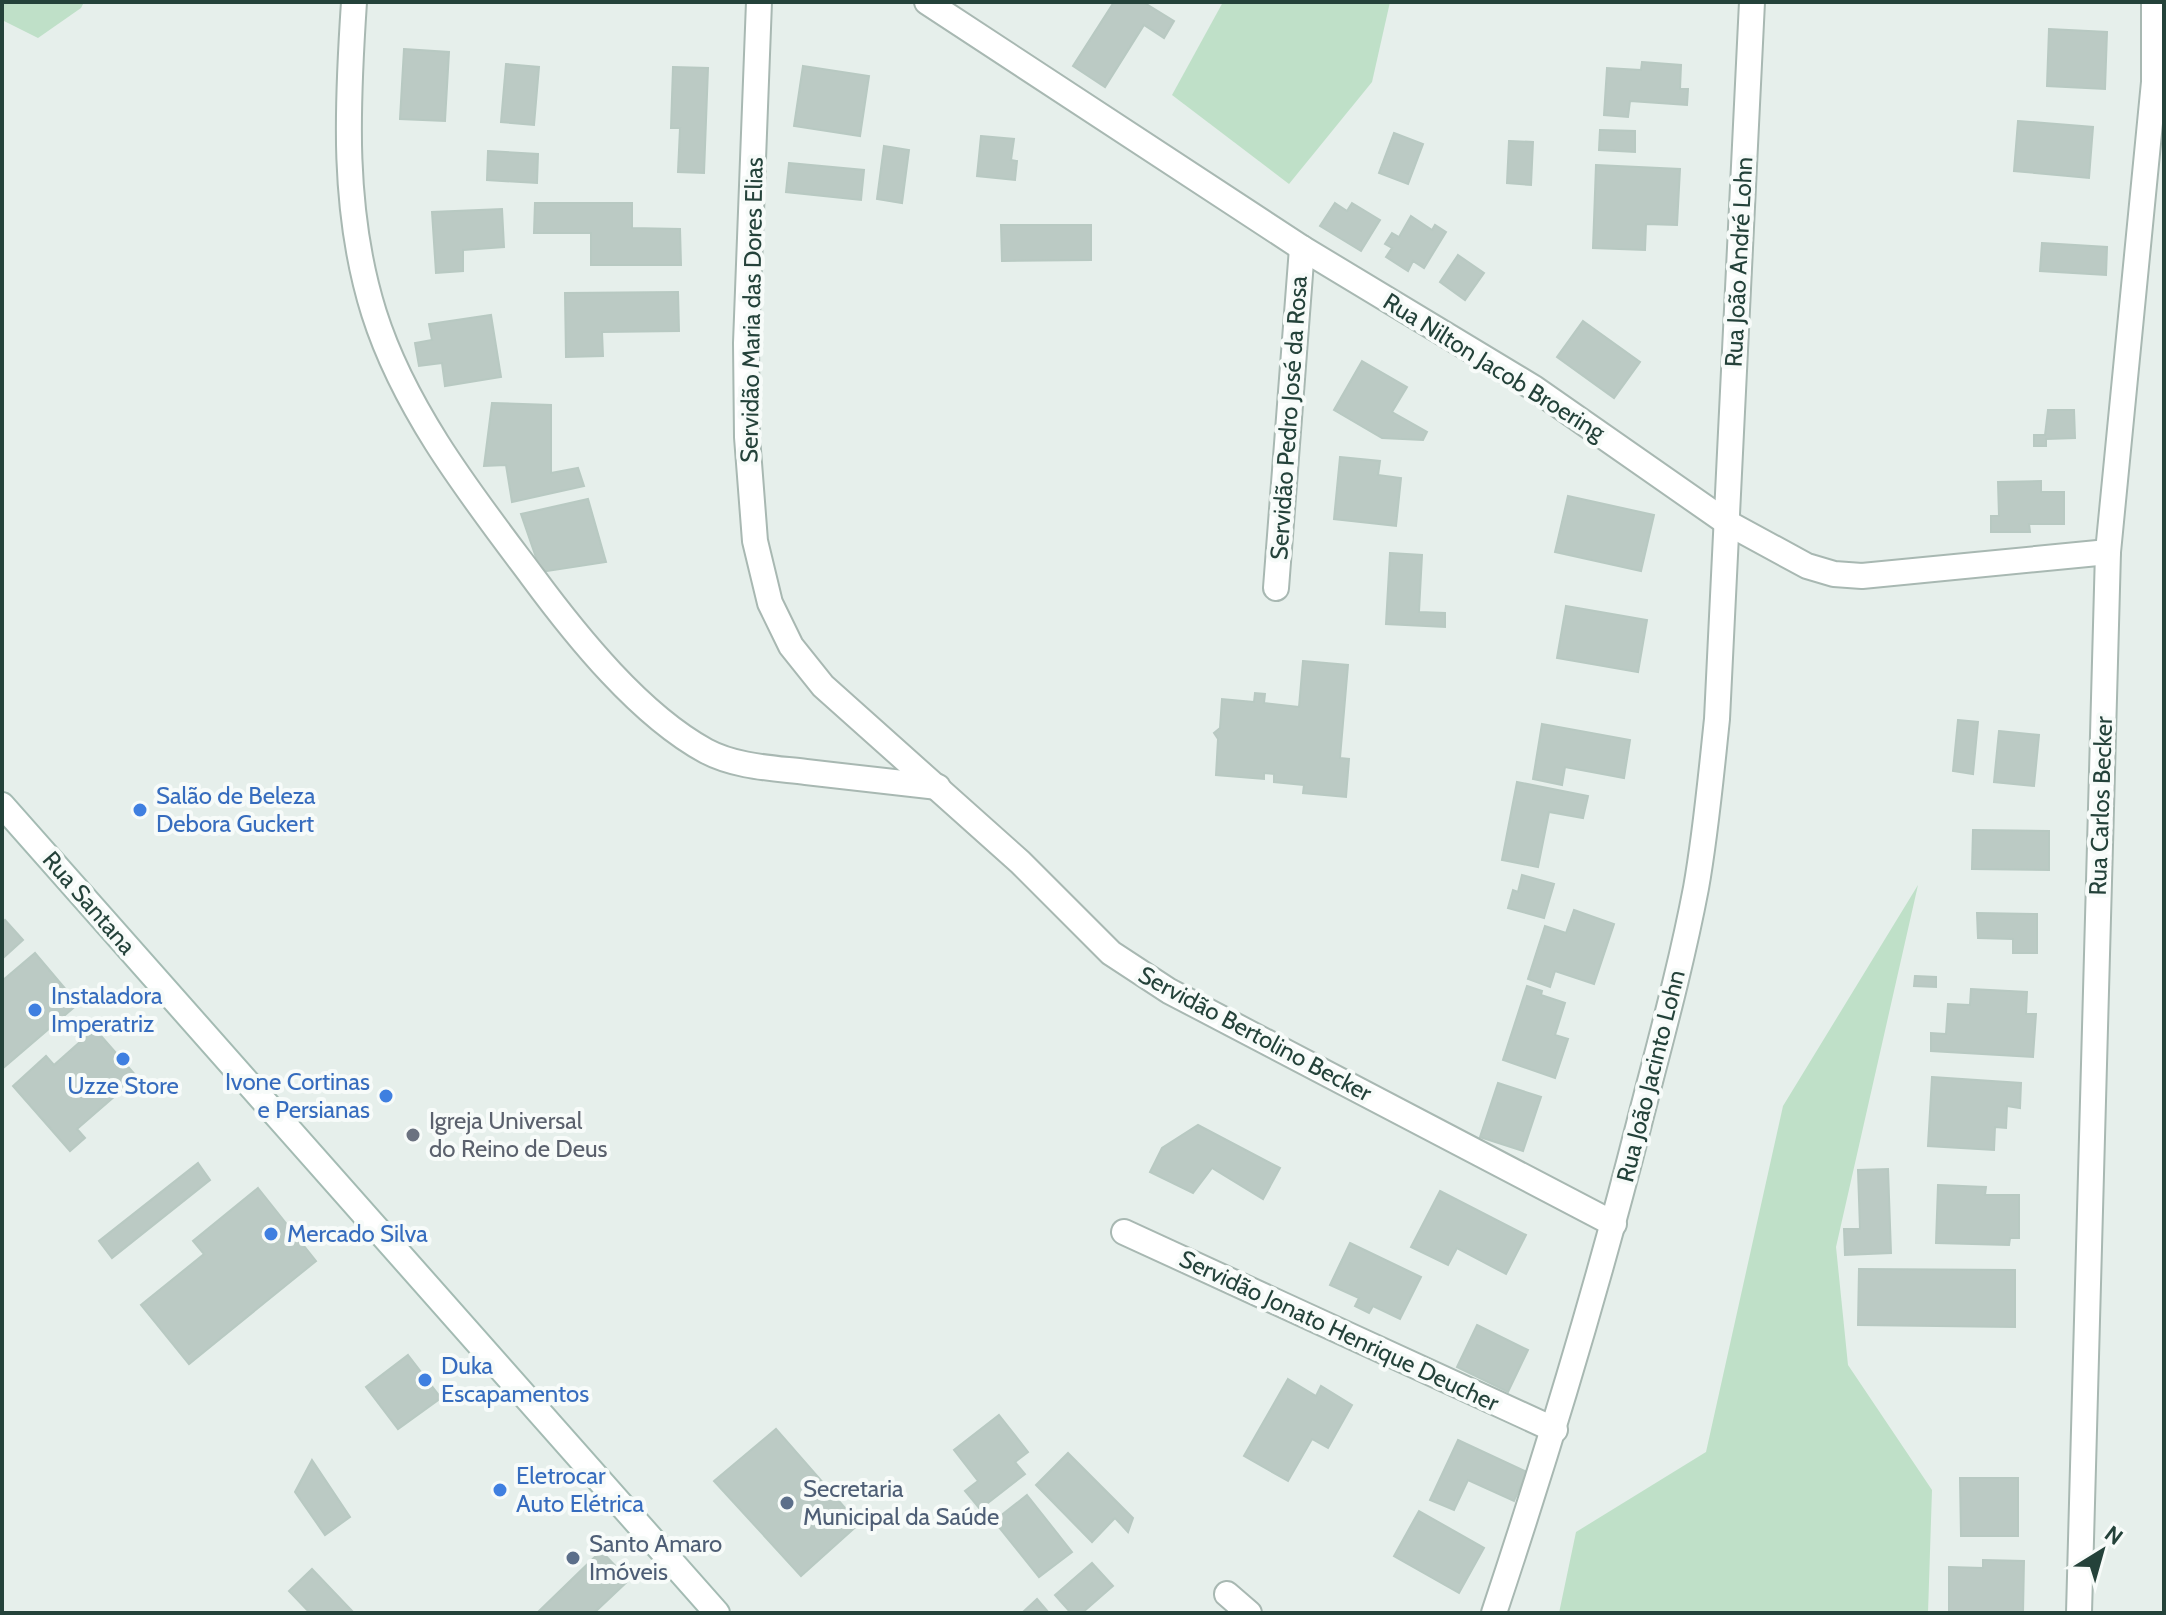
<svg xmlns="http://www.w3.org/2000/svg" width="2166" height="1615" viewBox="0 0 2166 1615" font-family="Cabin,sans-serif">
<style>
.green{fill:#bfe0c8}
.building{fill:#bbcac4;stroke:#b8c9c2;stroke-width:2}
.lines{fill:none;stroke-linecap:round;stroke-linejoin:round}
.street-casing{stroke:#a8b8b2;stroke-width:28}
.secondary-casing{stroke:#a4bbb3;stroke-width:28}
.street{stroke:#fff;stroke-width:24}
.secondary{stroke:#fff;stroke-width:24}
.shop-dot{fill:#3f7fe0;stroke:#f7fbf9;stroke-width:3}
.worship-dot{fill:#6b7280;stroke:#f7fbf9;stroke-width:3}
.service-dot{fill:#5c6f8a;stroke:#f7fbf9;stroke-width:3}
.labels{text-anchor:middle;stroke-width:8;stroke-linejoin:round;paint-order:stroke}
.street-label{font-size:24px;fill:#24423a;stroke:#f7fbf9}
.shop-label{font-size:24px;fill:#366cbe;stroke:#f7fbf9;text-anchor:start}
.worship-label{font-size:24px;fill:#5b616d;stroke:#f7fbf9;text-anchor:start}
.service-label{font-size:24px;fill:#4e5e75;stroke:#f7fbf9;text-anchor:start}
</style>
<rect width="100%" height="100%" fill="#e6efeb"/>
<g class="green">
<polygon points="2,2 84,2 81,8 38,38 2,20"/>
<polygon points="1223,2 1390,2 1372,82 1289,184 1172,95"/>
<polygon points="1918,885 1836,1247 1848,1365 1932,1490 1928,1613 1559,1613 1576,1532 1706,1452 1783,1106"/>
</g>
<g class="building">
<polygon points="1114,2 1143,2 1174,21 1164,38 1144,25 1105,87 1073,66"/>
<polygon points="2049,29 2107,32 2105,89 2047,86"/>
<polygon points="404,49 449,52 445,121 400,119"/>
<polygon points="1642,62 1681,65 1680,89 1688,89 1687,105 1630,101 1628,117 1604,115 1607,68 1641,70"/>
<polygon points="506,64 539,67 534,125 501,122"/>
<polygon points="803,66 869,76 860,136 794,126"/>
<polygon points="673,67 708,68 704,173 678,172 680,128 671,128"/>
<polygon points="2018,121 2093,127 2089,178 2014,171"/>
<polygon points="1600,130 1635,131 1635,152 1599,150"/>
<polygon points="1394,133 1423,144 1408,184 1379,173"/>
<polygon points="981,136 1014,139 1011,160 1017,161 1015,180 977,176"/>
<polygon points="1509,141 1533,142 1531,185 1507,183"/>
<polygon points="884,146 909,150 902,203 877,199"/>
<polygon points="488,151 538,154 537,183 487,180"/>
<polygon points="789,163 864,170 861,200 786,192"/>
<polygon points="1596,165 1680,169 1677,225 1646,224 1645,250 1593,248"/>
<polygon points="535,203 632,203 632,228 680,229 681,265 591,265 591,233 534,233"/>
<polygon points="1335,203 1347,211 1352,203 1380,220 1361,251 1320,226"/>
<polygon points="502,209 504,247 463,250 463,271 436,273 432,212"/>
<polygon points="1411,216 1432,230 1435,225 1446,232 1424,268 1413,261 1408,271 1386,257 1392,248 1385,244 1392,233 1399,237"/>
<polygon points="1001,225 1091,225 1091,260 1002,261"/>
<polygon points="2042,243 2107,247 2106,275 2040,271"/>
<polygon points="1458,255 1484,273 1465,300 1440,282"/>
<polygon points="678,292 679,331 602,332 603,356 566,357 565,293"/>
<polygon points="491,315 501,377 445,386 442,363 419,366 415,343 432,340 429,324"/>
<polygon points="1583,321 1640,362 1614,398 1557,357"/>
<polygon points="1362,361 1407,387 1392,412 1427,432 1423,440 1382,438 1334,410"/>
<polygon points="492,403 551,405 551,473 578,468 584,486 512,502 506,465 484,466"/>
<polygon points="2048,410 2074,410 2075,438 2046,439 2046,446 2034,446 2034,435 2045,435"/>
<polygon points="1340,457 1380,461 1378,475 1401,478 1396,526 1334,519"/>
<polygon points="2041,481 2041,492 2064,492 2064,524 2029,524 2030,532 1991,532 1991,516 1999,516 1998,482"/>
<polygon points="1568,496 1654,515 1641,571 1555,552"/>
<polygon points="588,499 606,562 541,572 521,514"/>
<polygon points="1390,553 1422,555 1419,612 1445,613 1445,627 1386,624"/>
<polygon points="1566,606 1647,620 1638,672 1557,658"/>
<polygon points="1303,661 1348,665 1340,758 1349,759 1346,797 1303,793 1304,785 1274,782 1274,774 1264,773 1264,779 1216,775 1218,739 1214,733 1220,728 1222,699 1254,702 1255,693 1265,694 1264,703 1299,707"/>
<polygon points="1958,720 1978,722 1973,774 1953,771"/>
<polygon points="1542,724 1630,740 1624,778 1565,767 1562,785 1533,779"/>
<polygon points="1999,731 2039,735 2034,786 1994,782"/>
<polygon points="1517,782 1588,796 1583,818 1549,812 1538,867 1502,860"/>
<polygon points="1973,830 2049,831 2049,870 1972,869"/>
<polygon points="1522,875 1554,884 1544,918 1508,908 1513,890 1518,892"/>
<polygon points="1574,910 1614,924 1594,984 1555,971 1550,987 1528,979 1545,926 1566,933"/>
<polygon points="1977,913 2037,914 2037,953 2013,953 2013,939 1978,938"/>
<polygon points="5,920 23,940 2,959 2,923"/>
<polygon points="35,953 78,1004 2,1069 2,981"/>
<polygon points="1915,976 1936,977 1936,987 1914,986"/>
<polygon points="1527,986 1542,991 1541,995 1565,1003 1555,1035 1568,1039 1555,1078 1503,1060"/>
<polygon points="1971,989 2027,992 2026,1014 2036,1014 2033,1057 1931,1051 1931,1033 1946,1034 1948,1004 1970,1005"/>
<polygon points="87,1020 137,1077 77,1129 85,1138 70,1151 13,1086 46,1056 54,1065 81,1041 73,1032"/>
<polygon points="1932,1077 2021,1083 2020,1108 2007,1106 2006,1128 1995,1127 1994,1150 1928,1146"/>
<polygon points="1498,1083 1541,1097 1523,1151 1480,1137"/>
<polygon points="1198,1125 1280,1168 1263,1199 1212,1168 1193,1193 1150,1172 1162,1148"/>
<polygon points="198,1163 210,1180 112,1258 99,1241"/>
<polygon points="1888,1169 1891,1253 1845,1255 1844,1229 1860,1229 1858,1170"/>
<polygon points="1938,1185 1986,1187 1985,1195 2019,1195 2019,1238 2010,1238 2009,1245 1936,1243"/>
<polygon points="258,1188 316,1261 189,1364 141,1305 204,1254 193,1241"/>
<polygon points="1440,1191 1526,1235 1506,1274 1457,1248 1448,1265 1411,1247"/>
<polygon points="1350,1243 1421,1277 1400,1319 1373,1306 1369,1313 1355,1306 1359,1298 1330,1285"/>
<polygon points="1859,1269 2015,1270 2015,1327 1858,1325"/>
<polygon points="1477,1325 1528,1350 1508,1392 1457,1367"/>
<polygon points="408,1355 441,1398 398,1429 366,1387"/>
<polygon points="1288,1379 1316,1396 1321,1386 1352,1405 1328,1448 1312,1439 1288,1481 1244,1456"/>
<polygon points="999,1415 1028,1452 1015,1462 1025,1474 980,1509 965,1491 978,1481 954,1450"/>
<polygon points="776,1429 859,1524 801,1576 714,1481"/>
<polygon points="1458,1440 1527,1472 1514,1501 1468,1480 1454,1510 1430,1500"/>
<polygon points="1068,1453 1133,1518 1128,1532 1115,1518 1092,1542 1036,1485"/>
<polygon points="312,1460 350,1517 325,1535 295,1492"/>
<polygon points="1960,1478 2018,1478 2018,1536 1961,1536"/>
<polygon points="1027,1495 1072,1552 1039,1577 994,1521"/>
<polygon points="1419,1511 1484,1548 1459,1593 1394,1556"/>
<polygon points="601,1551 629,1580 594,1613 537,1613"/>
<polygon points="1983,1560 2024,1561 2023,1613 1949,1613 1949,1567 1983,1568"/>
<polygon points="1092,1563 1113,1586 1082,1613 1071,1613 1055,1595"/>
<polygon points="312,1569 354,1613 310,1613 289,1591"/>
<polygon points="1037,1599 1049,1613 1022,1613"/>
</g>
<g class="lines">
<defs>
<g id="street">
<path d="M354 2C347 107 342 211 374 313 405 411 472 496 532 576 577 637 640 715 706 751 736 767 773 768 806 772 850 777 894 782 938 787"/>
<polyline points="759,2 746,343 747,437 755,541 770,603 791,646 823,686 1020,862 1111,953 1169,991 1614,1224"/>
<polyline points="927,2 1302,248 1534,388 1726,522 1807,566 1834,574 1862,576 2108,552"/>
<polyline points="1276,588 1302,248"/>
<polyline points="1124,1232 1555,1430"/>
<polyline points="1227,1594 1249,1613"/>
<path d="M1494 1613C1548 1451 1597 1289 1639 1124 1659 1046 1681 967 1696 888 1706 832 1711 775 1717 719L1752 2"/>
<polyline points="2079,1613 2108,552 2154,82 2154,2"/>
</g>
<polyline id="secondary" points="2,805 717,1613"/>
</defs>
<use href="#street" class="street-casing"/>
<use href="#secondary" class="secondary-casing"/>
<use href="#street" class="street"/>
<use href="#secondary" class="secondary"/>
</g>
<g class="shop-dot">
<circle cx="140" cy="810" r="8"/>
<circle cx="35" cy="1010" r="8"/>
<circle cx="123" cy="1059" r="8"/>
<circle cx="386" cy="1096" r="8"/>
<circle cx="271" cy="1234" r="8"/>
<circle cx="425" cy="1380" r="8"/>
<circle cx="500" cy="1490" r="8"/>
</g>
<circle class="worship-dot" cx="413" cy="1135" r="8"/>
<g class="service-dot">
<circle cx="787" cy="1503" r="8"/>
<circle cx="573" cy="1558" r="8"/>
</g>
<g class="labels">
<g class="street-label">
<text transform="translate(1739 262) rotate(-87)" y="8">Rua João André Lohn</text>
<text transform="translate(752 310) rotate(-89)" y="8">Servidão Maria das Dores Elias</text>
<text transform="translate(1494 367) rotate(32)" y="8">Rua Nilton Jacob Broering</text>
<text transform="translate(1289 418) rotate(-86)" y="8">Servidão Pedro José da Rosa</text>
<text transform="translate(2101 806) rotate(-88)" y="8">Rua Carlos Becker</text>
<text transform="translate(89 903) rotate(49)" y="8">Rua Santana</text>
<text transform="translate(1255 1034) rotate(28)" y="8">Servidão Bertolino Becker</text>
<text transform="translate(1651 1076) rotate(-76)" y="8">Rua João Jacinto Lohn</text>
<text transform="translate(1339 1331) rotate(25)" y="8">Servidão Jonato Henrique Deucher</text>
</g>
<g class="shop-label">
<text x="156" y="804">Salão de Beleza<tspan x="156" dy="28">Debora Guckert</tspan></text>
<text x="51" y="1004">Instaladora<tspan x="51" dy="28">Imperatriz</tspan></text>
<text x="370" y="1090" text-anchor="end">Ivone Cortinas<tspan x="370" dy="28">e Persianas</tspan></text>
<text x="123" y="1094" text-anchor="middle">Uzze Store</text>
<text x="287" y="1242">Mercado Silva</text>
<text x="441" y="1374">Duka<tspan x="441" dy="28">Escapamentos</tspan></text>
<text x="516" y="1484">Eletrocar<tspan x="516" dy="28">Auto Elétrica</tspan></text>
</g>
<g class="worship-label">
<text x="429" y="1129">Igreja Universal<tspan x="429" dy="28">do Reino de Deus</tspan></text>
</g>
<g class="service-label">
<text x="803" y="1497">Secretaria<tspan x="803" dy="28">Municipal da Saúde</tspan></text>
<text x="589" y="1552">Santo Amaro<tspan x="589" dy="28">Imóveis</tspan></text>
</g>
</g>
<rect width="2166" height="1615" fill="none" stroke="#24423a" stroke-width="8"/>
<g transform="translate(2102 1551) rotate(37)" stroke="#f7fbf9" stroke-width="6" paint-order="stroke">
<path d="M0-6L14 30L0 20L-14 30Z" fill="#24423a"/>
<text y="-12" font-size="22" font-weight="bold" text-anchor="middle" fill="#24423a">N</text>
</g>
</svg>
